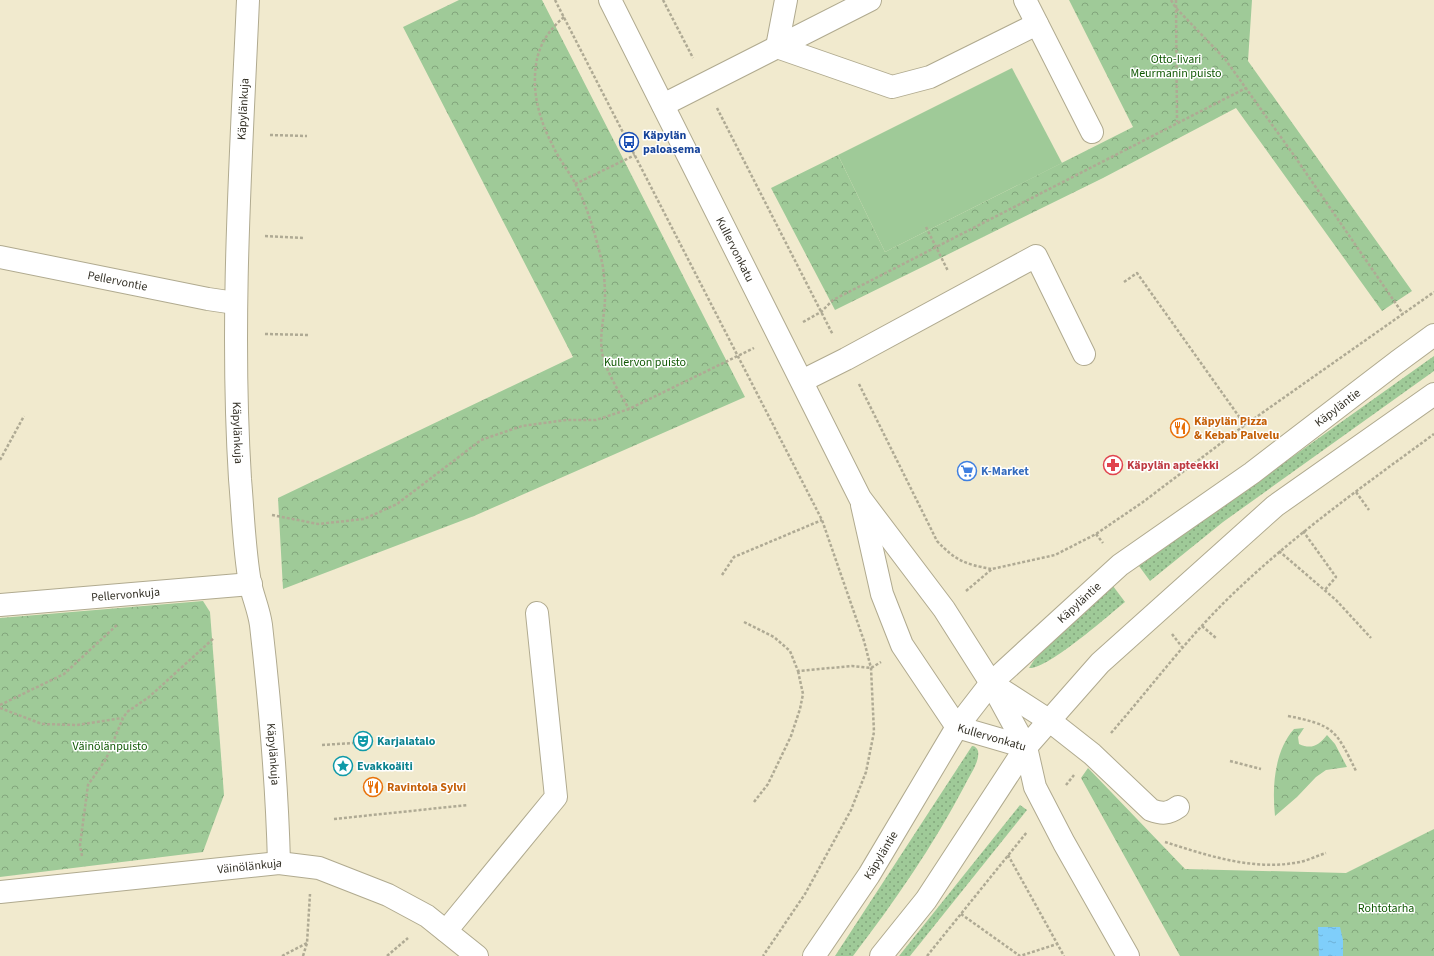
<svg xmlns="http://www.w3.org/2000/svg" width="1434" height="956" viewBox="0 0 1434 956" font-family="'Source Sans 3',sans-serif">
<style>
.grass{fill:url(#grass-dots)}
.park{fill:url(#park-crowns)}
.pitch{fill:#9fca98}
.water{fill:url(#water-ripples)}
.lines{fill:none;stroke-linecap:round;stroke-linejoin:round}
.minor-casing{stroke:#b0aa8f;stroke-width:24}
.major-casing{stroke:#b0aa8f;stroke-width:24}
.path{stroke:#afaa94;stroke-width:2.5;stroke-dasharray:3 2;stroke-linecap:butt}
.minor{stroke:#fff;stroke-width:22}
.major{stroke:#fff;stroke-width:22}
.labels{text-anchor:middle;stroke-width:3;stroke-linejoin:round;paint-order:stroke}
.park-label{font-size:12px;fill:#105804;stroke:#fff}
.street-label{font-size:12px;fill:#343127;stroke:#fff}
.transit-label{font-size:12px;font-weight:bold;fill:#164399;stroke:#fff;text-anchor:start}
.food-label{font-size:12px;font-weight:bold;fill:#c56008;stroke:#fff;text-anchor:start}
.health-label{font-size:12px;font-weight:bold;fill:#be3a42;stroke:#fff;text-anchor:start}
.shop-label{font-size:12px;font-weight:bold;fill:#366cbe;stroke:#fff;text-anchor:start}
.culture-label{font-size:12px;font-weight:bold;fill:#0d838f;stroke:#fff;text-anchor:start}
</style>
<defs>
<pattern id="grass-dots" width="8" height="8" patternUnits="userSpaceOnUse"><rect width="8" height="8" fill="#9fca98"/><path d="M2 2h.1M6 6h.1" fill="none" stroke="#82a57c" stroke-width="1.8" stroke-linecap="round"/></pattern>
<pattern id="park-crowns" width="20" height="18" patternUnits="userSpaceOnUse"><rect width="20" height="18" fill="#9fca98"/><path d="M2 6a3 3 0 1 1 6 0M12 15a3 3 0 1 1 6 0" fill="none" stroke="#82a57c"/></pattern>
<pattern id="water-ripples" width="26" height="14" patternUnits="userSpaceOnUse"><rect width="26" height="14" fill="#7fcefa"/><path d="M2 4q2-2 4 0t4 0M15 11q2-2 4 0t4 0" fill="none" stroke="#6eb1d6"/></pattern>
</defs>
<rect width="100%" height="100%" fill="#f1eace"/>
<g class="grass">
<polygon points="1434,356 1434,371 1223,522 1150,581 1139,566"/>
<path d="M1113 586 1125 602C1109 615 1047 670 1029 668 1048 637 1085 610 1113 586Z"/>
<path d="M972 746C975 746 977 748 978 751 980 762 969 776 965 785 933 846 895 901 853 956H835Z"/>
<polygon points="1020,805 1027,810 910,956 899,956"/>
</g>
<g class="park">
<polygon points="459,0 542,0 745,397 474,516 283,589 278,498 573,357 403,27"/>
<polygon points="1069,0 1252,0 1248,61 1412,291 1382,311 1236,108 1103,178 835,310 771,188 838,155 885,252 1133,127"/>
<polygon points="203,601 210,612 224,795 203,852 0,877 0,618"/>
<path d="M1304 728 1298 737 1299 744C1312 750 1319 745 1327 735L1335 744 1347 767 1326 770 1316 777 1297 797 1275 816C1272 787 1274 752 1294 729Z"/>
<polygon points="1088,768 1185,869 1346,873 1434,829 1434,956 1180,956 1081,778"/>
</g>
<polygon class="pitch" points="1012,68 1062,163 885,252 838,155"/>
<polygon class="water" points="1318,927 1340,927 1343,940 1343,956 1319,956"/>
<g class="lines">
<defs>
<g id="minor">
<path id="s1" d="M248 0C241 159 230 319 240 479 243 513 244 549 250 583 253 597 259 610 261 625 270 704 277 784 279 863"/>
<polyline points="786,0 777,47 892,87 930,77 1037,24"/>
<polyline points="1025,0 1092,132"/>
<polyline points="663,105 870,0"/>
<path id="s2" d="M0 257 208 299 235 303"/>
<polyline points="802,381 846,359 1036,256 1084,354"/>
<path id="s3" d="M0 605 251 584"/>
<path d="M991 683 1050 721 1092 754 1151 810C1162 814 1168 814 1178 807"/>
<polyline points="1026,747 1035,787 1064,843 1128,956"/>
<path id="s4" d="M0 892 279 863 319 868 388 895 427 916 477 956"/>
<polyline points="446,931 556,797 537,613"/>
</g>
<g id="major">
<path id="s5" d="M610 0 860 498 944 609 991 683 1026 747"/>
<path id="s6" d="M862 505 882 594 902 645 957 727 1026 747"/>
<path id="s7" d="M814 956 869 875 957 727 991 683 1120 565 1252 473 1397 362 1434 335"/>
<polyline points="881,956 926,900 1026,747 1100,663 1275,506 1434,394"/>
</g>
</defs>
<use href="#minor" class="minor-casing"/>
<use href="#major" class="major-casing"/>
<g class="path">
<polyline points="555,0 822,520 864,641 871,668 874,732 866,772 851,810 805,894 763,956"/>
<polyline points="663,0 693,58"/>
<polyline points="1171,0 1176,8 1225,59 1293,154 1403,314"/>
<polyline points="1176,0 1177,122"/>
<path d="M564 17C541 37 534 56 535 86 536 106 543 127 552 144 558 158 568 170 575 183 587 206 595 233 601 258 604 269 605 285 605 297 605 317 598 337 603 357 608 375 620 393 629 409"/>
<polyline points="717,108 833,335"/>
<polyline points="270,135 307,136"/>
<polyline points="575,184 635,155"/>
<polyline points="926,227 948,271"/>
<polyline points="265,236 304,238"/>
<polyline points="1124,282 1137,273 1245,425"/>
<polyline points="803,322 821,312 833,300 1246,88"/>
<polyline points="265,334 310,335"/>
<path d="M859 384 937 541C956 561 965 564 991 569"/>
<polyline points="0,460 24,416"/>
<polyline points="1356,492 1369,510"/>
<polyline points="272,515 318,524 364,519 397,504 481,440 522,426 566,420 596,420 629,409 754,348"/>
<polyline points="1303,531 1336,577 1324,591"/>
<polyline points="1096,534 1103,543"/>
<polyline points="1279,551 1336,600 1371,638"/>
<polyline points="722,575 734,557 822,520"/>
<polyline points="966,591 992,569 1055,555 1096,534 1143,502 1245,425 1434,292"/>
<polyline points="744,622 774,637 790,651 798,671 852,666 871,668 881,662"/>
<polyline points="1202,626 1216,638"/>
<polyline points="1172,634 1182,647"/>
<polyline points="0,705 64,674 118,624"/>
<polyline points="0,708 42,724 77,725 122,718"/>
<path d="M1288 716C1334 725 1336 730 1356 771"/>
<path d="M1111 733C1153 685 1190 634 1237 590 1298 532 1366 484 1434 434"/>
<polyline points="322,745 353,743"/>
<polyline points="1230,761 1261,769"/>
<polyline points="1066,785 1074,775"/>
<polyline points="754,802 768,784 791,736 800,709 803,694 798,671"/>
<polyline points="334,819 468,805"/>
<path d="M1165 842C1206 855 1250 870 1294 863 1305 862 1316 856 1326 853"/>
<polyline points="1008,855 1064,956"/>
<polyline points="82,856 80,845 88,785 106,759 123,718 127,712 149,697 214,638"/>
<polyline points="961,914 1020,956 1057,944"/>
<polyline points="282,956 307,943"/>
<polyline points="303,956 307,943 310,894"/>
<polyline points="387,956 408,938"/>
<polyline points="927,956 1027,832"/>
</g>
<use href="#minor" class="minor"/>
<use href="#major" class="major"/>
</g>
<defs>
<symbol id="bus-ring" viewBox="-11 -11 22 22"><circle r="9.5" fill="#fff" stroke="#1a4fb4" stroke-width="1.5"/><path d="M-5-6H5V4H4V6H2V4H-2V6H-4V4H-5ZM-3.5-4V0h7V-4ZM-3.5 1.2v1.5H-2V1.2ZM2 1.2v1.5H3.5V1.2Z" fill="#1a4fb4"/></symbol>
<symbol id="restaurant-ring" viewBox="-11 -11 22 22"><circle r="9.5" fill="#fff" stroke="#e8710a" stroke-width="1.5"/><path d="M-5-6h1v4h1v-4h1v4h1v-4h1v5L-1.5 .5V6h-2V.5L-5-1ZM5-6V6H3V1.5H1.5Q1.5-4 5-6Z" fill="#e8710a"/></symbol>
<symbol id="pharmacy-ring" viewBox="-11 -11 22 22"><circle r="9.5" fill="#fff" stroke="#e0444e" stroke-width="1.5"/><path d="M-2-6h4v4h4v4h-4v4h-4v-4h-4v-4h4Z" fill="#e0444e"/></symbol>
<symbol id="supermarket-ring" viewBox="-11 -11 22 22"><circle r="9.5" fill="#fff" stroke="#3f7fe0" stroke-width="1.5"/><path d="M-6-5.5h2.5l.6 2H6L4.5 2H-2.5L-4.4-4H-6ZM-1.5 3.2a1.3 1.3 0 1 0 .1 0ZM3 3.2a1.3 1.3 0 1 0 .1 0Z" fill="#3f7fe0"/></symbol>
<symbol id="theatre-ring" viewBox="-11 -11 22 22"><circle r="9.5" fill="#fff" stroke="#0f9aa8" stroke-width="1.5"/><path d="M-5-5.5Q0-4 5-5.5V0Q5 5 0 6Q-5 5-5 0ZM-3.3-2.5H-1v1.5H-3.3ZM1-2.5H3.3v1.5H1ZM-2.8 1Q0 5.5 2.8 1Z" fill="#0f9aa8"/></symbol>
<symbol id="sight-ring" viewBox="-11 -11 22 22"><circle r="9.5" fill="#fff" stroke="#0f9aa8" stroke-width="1.5"/><path d="M0-6L1.8-2.2L6-1.7L2.9 1.2L3.7 5.4L0 3.3L-3.7 5.4L-2.9 1.2L-6-1.7L-1.8-2.2Z" fill="#0f9aa8"/></symbol>
</defs>
<g fill-rule="evenodd">
<use href="#bus-ring" x="618" y="131" width="22" height="22"/>
<use href="#restaurant-ring" x="1169" y="417" width="22" height="22"/>
<use href="#pharmacy-ring" x="1102" y="454" width="22" height="22"/>
<use href="#supermarket-ring" x="956" y="460" width="22" height="22"/>
<use href="#theatre-ring" x="352" y="730" width="22" height="22"/>
<use href="#sight-ring" x="332" y="755" width="22" height="22"/>
<use href="#restaurant-ring" x="362" y="776" width="22" height="22"/>
</g>
<g class="labels">
<g class="park-label">
<text x="1176" y="63">Otto-Iivari<tspan x="1176" dy="14">Meurmanin puisto</tspan></text>
<text x="645" y="366">Kullervon puisto</text>
<text x="110" y="750">Väinölänpuisto</text>
<text x="1386" y="912">Rohtotarha</text>
</g>
<g class="street-label">
<text transform="translate(243 109) rotate(-87)" y="4">Käpylänkuja</text>
<text dy="4" stroke="none"><textPath href="#s5" startOffset="279">Kullervonkatu</textPath></text>
<text dy="4" stroke="none"><textPath href="#s2" startOffset="120">Pellervontie</textPath></text>
<text dy="4" stroke="none"><textPath href="#s7" startOffset="769">Käpyläntie</textPath></text>
<text dy="4" stroke="none"><textPath href="#s1" startOffset="433">Käpylänkuja</textPath></text>
<text dy="4" stroke="none"><textPath href="#s3" startOffset="126">Pellervonkuja</textPath></text>
<text dy="4" stroke="none"><textPath href="#s7" startOffset="445">Käpyläntie</textPath></text>
<text dy="4" stroke="none"><textPath href="#s6" startOffset="281">Kullervonkatu</textPath></text>
<text dy="4" stroke="none"><textPath href="#s1" startOffset="757">Käpylänkuja</textPath></text>
<text dy="4" stroke="none"><textPath href="#s7" startOffset="121">Käpyläntie</textPath></text>
<text dy="4" stroke="none"><textPath href="#s4" startOffset="251">Väinölänkuja</textPath></text>
</g>
<g class="transit-label">
<text x="643" y="139">Käpylän<tspan x="643" dy="14">paloasema</tspan></text>
</g>
<g class="food-label">
<text x="1194" y="425">Käpylän Pizza<tspan x="1194" dy="14">&amp; Kebab Palvelu</tspan></text>
<text x="387" y="791">Ravintola Sylvi</text>
</g>
<g class="health-label">
<text x="1127" y="469">Käpylän apteekki</text>
</g>
<g class="shop-label">
<text x="981" y="475">K-Market</text>
</g>
<g class="culture-label">
<text x="377" y="745">Karjalatalo</text>
<text x="357" y="770">Evakkoäiti</text>
</g>
</g>
</svg>
